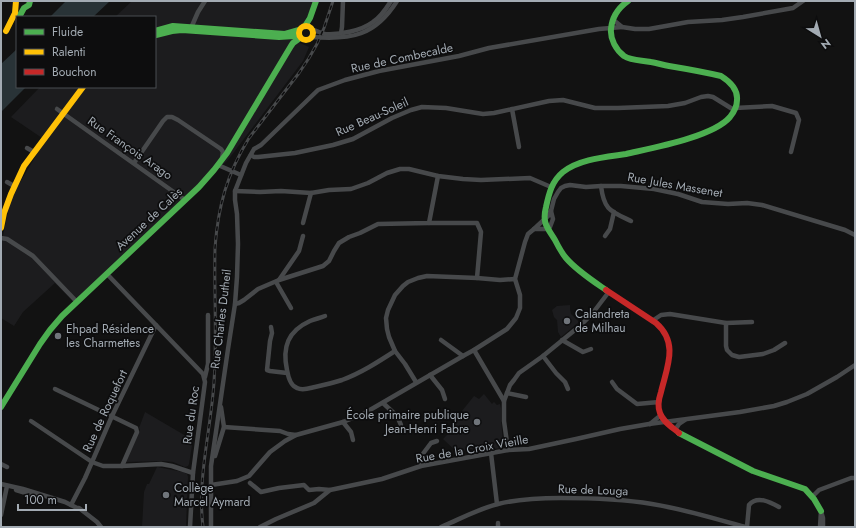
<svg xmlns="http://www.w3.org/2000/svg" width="856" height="528" viewBox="0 0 856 528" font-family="Jost,sans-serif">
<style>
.built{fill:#1c1c1e}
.water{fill:#293337}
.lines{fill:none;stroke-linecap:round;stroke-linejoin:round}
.street{stroke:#47494b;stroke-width:4.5}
.fast{stroke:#4caf50;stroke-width:6}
.slow{stroke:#ffc107;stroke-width:6}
.jam{stroke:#c62828;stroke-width:6}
.rail-casing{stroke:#47494b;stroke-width:3}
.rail{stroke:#0d0d0e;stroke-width:1.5;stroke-dasharray:4.5;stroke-linecap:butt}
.poi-dot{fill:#70757b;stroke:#0d0d0e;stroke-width:1.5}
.labels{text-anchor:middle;stroke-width:3.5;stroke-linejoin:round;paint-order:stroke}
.street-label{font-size:12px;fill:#a3abb3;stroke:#0d0d0e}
.poi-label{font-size:12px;fill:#a3abb3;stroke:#0d0d0e;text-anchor:start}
</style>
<rect width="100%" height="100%" fill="#121212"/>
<g class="built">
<polygon points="132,1 313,1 311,9 297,35 300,43 309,47 303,61 228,160 74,302 55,283 23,312 14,326 1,318 1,245 11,198 45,140 11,117 40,87 155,87 155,17 115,17"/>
<polygon points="570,305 570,309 571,314 579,322 561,337 558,332 557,320 554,317 552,310 557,306"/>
<polygon points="484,394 492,404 494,402 497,405 500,404 501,408 501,418 503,444 500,448 473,453 472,449 457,452 443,439 453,429 450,426 474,396 479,399"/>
<polygon points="145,412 186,436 193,439 189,464 188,466 185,467 173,462 163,461 125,462 140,429 139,428"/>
<polygon points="157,467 183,472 187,474 188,477 186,527 142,527 144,492 147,484 149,484"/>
</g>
<g class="water">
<polygon points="66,1 110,1 93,17 50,17"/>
<polygon points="17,49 17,87 26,87 1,112 1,64"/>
</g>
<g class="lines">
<g class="street">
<polyline points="622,27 635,29 649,29 688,22 722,20 743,17 793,8 803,1"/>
<polyline points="191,28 198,12 205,1"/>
<path d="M313 30C317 31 321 33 325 34 339 35 361 31 373 22 381 17 386 9 391 1"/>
<polyline points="341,33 342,27 343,1"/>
<path d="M312 37C351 40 375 36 397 1"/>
<polyline points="735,108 772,106 796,113 799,120 791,152"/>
<polyline points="57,109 185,200"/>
<polyline points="512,109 519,147"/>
<polyline points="27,148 34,152"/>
<polyline points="251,155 254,157 258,157 295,153 333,145 353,139 392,118 411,110 422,107 446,108 483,114 494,113 549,101 563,100 595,108 618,108 668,106 685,103 701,97 708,96 713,97 734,110"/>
<polyline points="134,163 163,121 167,117 172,117 178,120 221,149 223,152 222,158"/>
<polyline points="218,165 241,175"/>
<polyline points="7,182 14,186"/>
<path d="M601 186C604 210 610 211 631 221"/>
<polyline points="235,191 260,192 281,191 311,193 329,190 351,189 368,183 387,173 400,169 409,169 438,176 463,179 481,180 530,178 551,187"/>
<polyline points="551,211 554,199 558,192 561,188 565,186 570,185 586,187 601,186 621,186 654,189 678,194 702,202 728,204 747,203 762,205 845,230 855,235"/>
<polygon points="551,211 553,219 550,227 547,229 534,229 548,216 549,213"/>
<polyline points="303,223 311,193"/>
<polyline points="429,223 477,223 481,232 477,278"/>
<polyline points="605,236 610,229 614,212"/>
<polyline points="1,238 7,239 33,256 77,302"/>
<polyline points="107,274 203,374 205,382 193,473 190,527"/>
<polyline points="279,280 299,251 303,236"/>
<polyline points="276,282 291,308"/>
<polyline points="235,304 239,303 244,300 258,289 279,280 323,266 329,261 334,251 339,243 349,237 360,233 378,224 429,223 438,176"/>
<path d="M325 316C320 318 315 319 310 321 288 331 282 347 287 370 288 376 291 386 297 388 303 391 310 388 315 387 324 385 333 383 342 380 361 373 378 362 395 351"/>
<polyline points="652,321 661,315 670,314 726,323 752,322"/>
<polyline points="726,323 726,346 727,350 732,355 739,357 763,354 774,350 785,343"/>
<polyline points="271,327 272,333 270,341 267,370 270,371 287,373"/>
<polyline points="441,340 463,356"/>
<polyline points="562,340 583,352 591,349"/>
<polyline points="474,350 504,401"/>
<polyline points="543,356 556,373 565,382 568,389"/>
<polyline points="430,375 442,390 445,399"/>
<polyline points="205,377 208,364 208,315"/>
<polyline points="416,382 405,364 395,351 389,337 387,329 386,318 388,310 395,295 403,286 408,282 418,278 427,276 477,278 500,280 515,279"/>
<polyline points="612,382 617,389 637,404 659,402"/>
<polyline points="55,389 136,428 137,432 122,466"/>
<polyline points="507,393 526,397"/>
<polyline points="383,403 397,416 401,425"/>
<polyline points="31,421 92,462 103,466 122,466 161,464 172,466 193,473"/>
<polyline points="343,422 351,432 353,440"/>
<polyline points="650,424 661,415"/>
<polyline points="224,427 280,431 288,434 296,435"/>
<polyline points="675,430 679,424 685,420"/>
<polyline points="508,450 504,421 504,401 510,385 514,380 519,373 543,356 581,325 592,314 608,293"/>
<polyline points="491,453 497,504"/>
<polyline points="215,456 224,427 221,407"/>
<polyline points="1,464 7,467"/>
<polyline points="421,466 422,455 431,443 437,441"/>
<polyline points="250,483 261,492 279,488 304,485 309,490 319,489 330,490"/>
<polyline points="1,484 23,489 65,502 77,508 79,508 97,522 101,527"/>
<polyline points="211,485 237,481 249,476 270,452 285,441 296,435 343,422 363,414 463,356 474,350 507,329 516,318 520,308 520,295 515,279 525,242 528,234 534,229"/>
<polyline points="16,490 39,497"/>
<polyline points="813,496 819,490 851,478 855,478"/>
<polyline points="71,505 85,478 112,416 156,325"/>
<polyline points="1,515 7,486"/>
<polyline points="498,523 498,527"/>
<polyline points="211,527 211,466 228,349 235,304 237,277 238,244 237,214 235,200 235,191 246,163 254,149 261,145 318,90 345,80 379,71 459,56 489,48 599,29 622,27 616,22"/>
<polyline points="260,527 276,519 314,503 330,490 382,479 421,466 508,450 529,449 576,439 620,429 649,424 740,412 774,406 787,402 807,394 837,377 855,365"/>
<path d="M441 527C460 519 478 509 498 504 518 499 540 498 561 498 591 498 622 499 652 504 684 509 715 519 746 527"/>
<path d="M747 527 749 505C757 495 770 502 779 507"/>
<polyline points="820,527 821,511 823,518 823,527"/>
</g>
<g class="fast">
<polyline points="19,17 24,8 29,5 30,1"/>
<polyline points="305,26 310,18 316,1"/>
<polyline points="155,31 173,26 285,34 299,30"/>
<polyline points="156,35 172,31 182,30 279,37 294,36 300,37"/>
<path d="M606 290C593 281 576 270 566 258 561 252 558 246 555 240 547 227 542 223 546 207 549 193 552 181 563 172 579 159 606 157 626 154 652 148 713 137 730 117 734 112 737 106 737 100 738 89 729 81 721 76 704 72 687 69 669 66 663 65 657 63 651 62 642 60 632 61 624 56 616 50 610 39 611 29 612 17 618 8 628 1"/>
<polyline points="1,407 40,344 50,330 62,316 199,187 214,170 227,153 291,46 293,43 300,38"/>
<polyline points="679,433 753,471 805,489 814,499 821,511"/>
</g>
<g class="slow">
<circle cx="306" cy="33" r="7"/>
<polyline points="6,31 15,13 16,1"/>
<polyline points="1,228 4,213 11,194 24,166 83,87"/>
</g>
<path class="jam" d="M606 290 656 323C679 343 667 367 661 392 659 398 657 406 660 413 663 422 672 427 679 433"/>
<defs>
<path id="rail" d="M203 527C197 478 211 430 214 382 217 337 214 293 215 248 218 206 227 174 249 138L299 73 309 58 317 44 324 28 333 1"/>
</defs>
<use href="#rail" class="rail-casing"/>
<use href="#rail" class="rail"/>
</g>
<g class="poi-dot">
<circle cx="567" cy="321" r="4"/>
<circle cx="58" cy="336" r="4"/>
<circle cx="477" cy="422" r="4"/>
<circle cx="166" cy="495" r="4"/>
</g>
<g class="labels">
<g class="street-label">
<text transform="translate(402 58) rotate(-12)" y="4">Rue de Combecalde</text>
<text transform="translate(372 117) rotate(-24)" y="4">Rue Beau-Soleil</text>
<text transform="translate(130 148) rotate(35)" y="4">Rue François Arago</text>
<text transform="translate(675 185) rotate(10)" y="4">Rue Jules Massenet</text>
<text transform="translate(149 219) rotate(-43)" y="4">Avenue de Calès</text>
<text transform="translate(221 319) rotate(-83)" y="4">Rue Charles Dutheil</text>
<text transform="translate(105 411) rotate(-65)" y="4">Rue de Roquefort</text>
<text transform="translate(191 415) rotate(-82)" y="4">Rue du Roc</text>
<text transform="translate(472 449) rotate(-10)" y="4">Rue de la Croix Vieille</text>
<text transform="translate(593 490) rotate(2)" y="4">Rue de Louga</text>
</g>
<g class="poi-label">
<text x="575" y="318">Calandreta<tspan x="575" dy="14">de Milhau</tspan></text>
<text x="66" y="333">Ehpad Résidence<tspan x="66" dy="14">les Charmettes</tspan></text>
<text x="469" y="419" text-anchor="end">École primaire publique<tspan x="469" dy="14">Jean-Henri Fabre</tspan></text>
<text x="174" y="492">Collège<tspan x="174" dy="14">Marcel Aymard</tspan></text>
</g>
</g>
<rect width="856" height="528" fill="none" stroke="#a3abb3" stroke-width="4"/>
<rect x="16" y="16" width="140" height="72" fill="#0d0d0e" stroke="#494c50"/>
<rect x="24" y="29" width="20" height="6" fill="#4caf50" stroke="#494c50"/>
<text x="52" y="36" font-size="12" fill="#a3abb3">Fluide</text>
<rect x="24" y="49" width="20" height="6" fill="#ffc107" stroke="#494c50"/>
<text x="52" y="56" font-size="12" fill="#a3abb3">Ralenti</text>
<rect x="24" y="69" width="20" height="6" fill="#c62828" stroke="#494c50"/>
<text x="52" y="76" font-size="12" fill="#a3abb3">Bouchon</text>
<g transform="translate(820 36) rotate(143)" stroke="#0d0d0e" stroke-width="3" paint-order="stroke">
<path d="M0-3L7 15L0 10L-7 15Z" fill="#a3abb3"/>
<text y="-6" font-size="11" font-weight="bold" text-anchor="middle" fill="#a3abb3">N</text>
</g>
<path d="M18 504v6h68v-6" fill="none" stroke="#a3abb3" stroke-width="2"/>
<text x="24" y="504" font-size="12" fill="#a3abb3" stroke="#0d0d0e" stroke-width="3" paint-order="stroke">100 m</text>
</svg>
